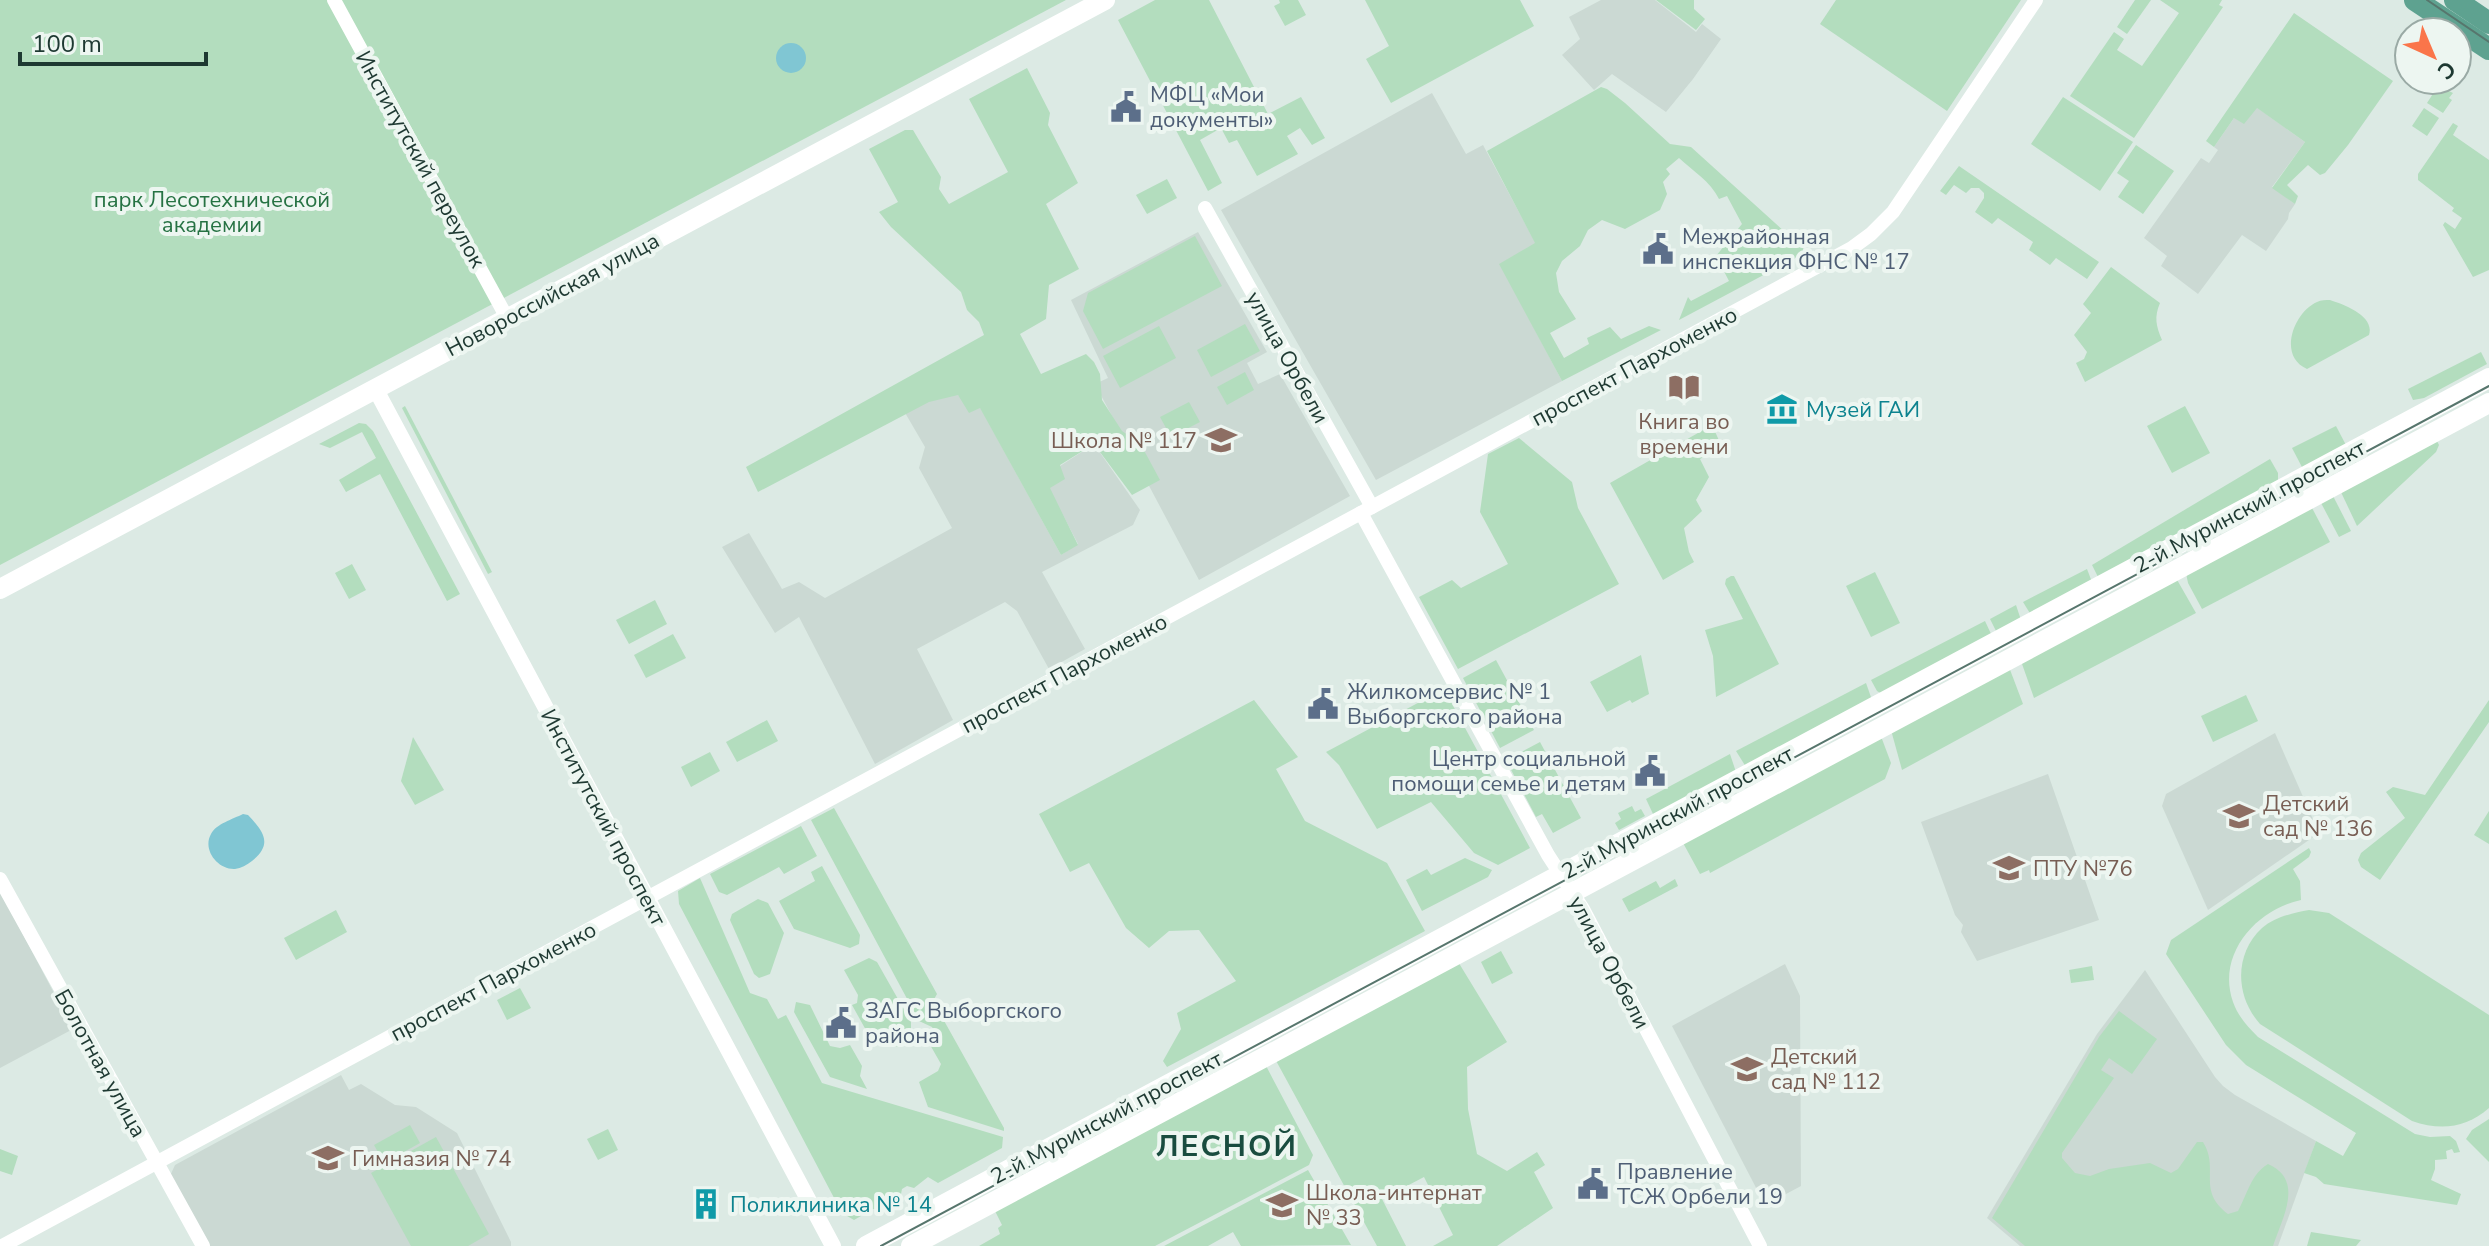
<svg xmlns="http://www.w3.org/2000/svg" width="2489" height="1246" viewBox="0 0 2489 1246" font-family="'Nunito Sans',sans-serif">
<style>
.built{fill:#cbd9d3}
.green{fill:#b3ddbe}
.water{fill:#80c6d3}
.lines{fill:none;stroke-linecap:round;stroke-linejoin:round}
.minor{stroke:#fff;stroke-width:14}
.tertiary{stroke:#fff;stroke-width:16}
.secondary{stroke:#fff;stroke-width:20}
.primary{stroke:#5ea290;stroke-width:22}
.tram{stroke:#57766d;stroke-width:2}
.labels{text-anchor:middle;stroke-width:8;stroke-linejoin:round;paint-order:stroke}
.service-label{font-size:22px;fill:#4e5e75;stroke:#edf6f1;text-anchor:start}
.street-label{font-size:22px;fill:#1e3932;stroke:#edf6f1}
.park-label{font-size:22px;fill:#267243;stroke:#edf6f1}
.culture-label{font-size:22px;fill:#0d838f;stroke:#edf6f1;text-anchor:start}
.education-label{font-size:22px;fill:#785e54;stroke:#edf6f1;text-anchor:start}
.district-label{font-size:30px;font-weight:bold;letter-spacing:2px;fill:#194c3f;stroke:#edf6f1}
</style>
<rect width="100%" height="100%" fill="#dceae4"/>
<g class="built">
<polygon points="1601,0 1655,0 1696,32 1702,24 1721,39 1693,79 1666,112 1612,74 1594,90 1562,55 1580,39 1569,17"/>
<polygon points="1432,93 1466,154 1483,145 1536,244 1500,264 1562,381 1376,480 1221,210"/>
<polygon points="2256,107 2305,142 2272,187 2295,204 2289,213 2288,219 2266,251 2242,235 2198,294 2161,266 2167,256 2144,238 2201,158 2209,163 2218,150 2214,147 2234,118"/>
<polygon points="1198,232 1267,352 1247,363 1258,384 1280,374 1350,496 1199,580 1095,384 1108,378 1071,300"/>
<polygon points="890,387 958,395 980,407 1061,555 1078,544 1049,488 1060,466 1094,444 1140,510 1133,525 1042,572 1085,649 1049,669 1017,611 1005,602 917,649 953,720 875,764 799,617 775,633 722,547 749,533 782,589 799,582 825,598 952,528 919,468 925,447"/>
<polygon points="2275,733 2319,833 2208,910 2162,806 2166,794"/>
<polygon points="2048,774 2099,920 1977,961 1961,932 1963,925 1955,915 1921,822"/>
<polygon points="0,891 73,1029 0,1068"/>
<polygon points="1785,964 1800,996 1801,1186 1765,1205 1672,1026"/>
<polygon points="2145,970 2215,1077 2223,1086 2235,1095 2316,1141 2278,1246 2020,1246 1987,1218 2097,1034"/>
<polygon points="341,1075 349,1090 361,1084 395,1105 416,1107 457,1133 511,1242 511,1246 209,1246 170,1176 175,1165"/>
</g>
<g class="green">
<polygon points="0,0 1066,0 0,565"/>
<polygon points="1155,0 1209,0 1268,114 1301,97 1325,138 1312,145 1300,128 1287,136 1298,154 1257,176 1237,140 1229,143 1221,128 1200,140 1222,183 1208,191 1118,20"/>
<polygon points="1279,0 1298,0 1306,15 1285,26 1274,6 1280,3"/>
<polygon points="1365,0 1520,0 1534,26 1391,103 1366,59 1389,46"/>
<polygon points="1656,0 1694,0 1694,9 1705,19 1696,30"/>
<polygon points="1836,0 2021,0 1947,111 1820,24"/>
<polygon points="2135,0 2151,0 2127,34 2117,27"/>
<polygon points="2160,0 2222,0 2219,5 2223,7 2134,138 2070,96 2114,32 2124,39 2117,50 2142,66 2179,13"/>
<polygon points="2294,13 2393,81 2348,145 2325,173 2320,175 2308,165 2287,185 2298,196 2295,204 2272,188 2305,142 2257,108 2244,124 2234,118 2214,147 2206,141"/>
<polygon points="1027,68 1050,113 1048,125 1078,183 1046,204 1079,269 1049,285 1046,319 1020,334 1041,374 1086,354 1094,362 1100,374 1102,400 1122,431 1140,443 1160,480 1132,495 1094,444 1060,465 1065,479 1050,488 1078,545 1061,555 980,408 969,413 958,395 929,402 758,492 746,467 984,335 979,322 967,310 961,292 891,227 879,212 898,202 869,149 905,130 913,130 941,177 939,189 949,204 1008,172 969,99"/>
<polygon points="2438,80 2448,80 2454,84 2449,91 2453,93 2449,98 2452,100 2443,113 2427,103 2438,86 2435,83"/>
<path d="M1601 87 1607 89 1625 103 1670 144 1691 147 1807 252 1679 320 1688 297 1691 301 1729 281 1716 256 1742 224 1727 196 1719 199C1710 181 1694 172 1679 158L1666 169 1670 174 1663 182 1667 194 1660 210 1625 229 1602 220 1588 230 1580 246 1562 261 1556 273 1559 292 1576 319 1550 333 1564 358 1589 344 1587 338 1610 327 1621 339 1649 326 1661 330 1562 381 1499 264 1535 243 1487 151Z"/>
<polygon points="2063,97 2133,142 2100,191 2031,144"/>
<polygon points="2424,108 2439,118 2427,136 2412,126"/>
<polygon points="2453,123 2458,126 2453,135 2489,160 2489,270 2473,277 2443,225 2445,222 2455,229 2462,218 2452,211 2454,208 2418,180 2418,174"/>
<polygon points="2136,145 2174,171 2143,214 2118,197 2129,181 2117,173"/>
<polygon points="1959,166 2099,262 2087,279 2056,258 2050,265 2029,250 2033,242 1998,218 1992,224 1975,212 1984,198 1984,193 1979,188 1971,188 1966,193 1954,185 1946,195 1940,191"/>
<polygon points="1167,179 1177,198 1147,214 1136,195"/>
<polygon points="1195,236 1222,286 1103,349 1083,311 1088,293"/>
<path d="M2111 267 2160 303C2154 317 2156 326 2162 340L2085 382 2076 363 2084 359 2087 352 2074 335 2091 313 2083 304Z"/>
<path d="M2330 300C2345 305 2375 316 2369 335L2307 369C2277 356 2294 312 2317 302 2321 300 2326 300 2330 300Z"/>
<polygon points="1245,324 1260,351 1211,377 1197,350"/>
<polygon points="1159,326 1176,358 1120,388 1103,356"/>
<polygon points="2481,352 2487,364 2424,398 2413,400 2408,389"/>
<polygon points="1245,372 1254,390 1227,405 1217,387"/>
<polygon points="1189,402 1200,422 1171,437 1160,417"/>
<polygon points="405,406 492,572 488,574 402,408"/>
<polygon points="2185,406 2210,453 2172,473 2147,426"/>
<polygon points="359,423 366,424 373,431 460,594 447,601 380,474 346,492 339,480 376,458 362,432 330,448 319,444"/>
<polygon points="1712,425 1722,447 1700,459 1709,477 1696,500 1702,511 1684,528 1689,552 1694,562 1663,580 1610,483"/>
<polygon points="2336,426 2347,447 2303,469 2292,448"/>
<polygon points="1519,438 1572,482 1578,508 1619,584 1458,669 1419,597 1452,580 1461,588 1508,564 1480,512 1488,454"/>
<polygon points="2436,439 2439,445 2436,452 2357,526 2340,490"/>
<polygon points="2270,459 2278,473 2278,483 2099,579 2092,565"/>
<polygon points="2332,494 2351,531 2339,537 2320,501"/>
<polygon points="2311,506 2330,542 2202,609 2188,583 2186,573"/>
<polygon points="352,564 366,590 349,599 335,573"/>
<polygon points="2087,569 2092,582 2031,615 2023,602"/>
<polygon points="1875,572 1900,623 1871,637 1846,586"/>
<polygon points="1731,576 1734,576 1779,664 1716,697 1713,656 1705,630 1743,619 1725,584 1726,579"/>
<polygon points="2176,578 2196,613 2034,698 2021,661"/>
<polygon points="655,600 667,624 629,644 616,620"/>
<polygon points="2016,605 2021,620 1997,633 1990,619"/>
<polygon points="1985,621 1992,636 1882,694 1877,691 1871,680"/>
<polygon points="673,634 686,658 646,678 634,655"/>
<polygon points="1641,655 1649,694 1632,703 1630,700 1607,712 1590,682"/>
<polygon points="1496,660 1534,730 1500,748 1463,678"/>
<polygon points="2009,667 2023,704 1902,770 1891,730"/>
<polygon points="1866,683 1872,700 1746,767 1736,751"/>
<polygon points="1444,689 1530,848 1498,865 1474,853 1431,802 1377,829 1339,765 1326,752"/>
<polygon points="2246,695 2258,721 2213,742 2201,716"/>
<polygon points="1254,700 1298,757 1276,769 1305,821 1387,863 1425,931 1167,1067 1163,1061 1181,1029 1177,1013 1236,981 1199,930 1169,931 1149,948 1126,928 1089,863 1070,872 1039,814"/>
<polygon points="2489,700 2489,722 2380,880 2361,867 2358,860 2361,853 2405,818 2386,792 2393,787 2425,795"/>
<polygon points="767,720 778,741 737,762 726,742"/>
<polygon points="1878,736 1882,739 1891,763 1885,779 1710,873 1709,870 1700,874 1682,841"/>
<polygon points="413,737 444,790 415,805 401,781"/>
<polygon points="1540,742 1581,818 1553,833 1542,814 1536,817 1509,766 1512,757"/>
<polygon points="710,752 720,771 691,787 681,767"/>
<polygon points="1730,754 1736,772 1654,816 1646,799"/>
<polygon points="1632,806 1635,812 1641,809 1645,816 1619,830 1615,823 1621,819 1618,813"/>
<polygon points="834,808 937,994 933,1001 1004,1128 1004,1131 928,1107 919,1082 938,1071 941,1064 929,1043 938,1038 932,1027 919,1021 811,820"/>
<polygon points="2489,811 2489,844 2474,835"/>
<polygon points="801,826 817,856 784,874 779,867 727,895 719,892 710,874"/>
<path d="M2309 848 2311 852 2309 857 2293 869 2300 881 2301 900C2257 909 2216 954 2233 1002 2238 1016 2247 1026 2258 1037L2415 1134 2430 1137 2450 1136 2456 1141 2460 1152 2454 1153 2452 1149 2446 1151 2447 1159 2435 1160V1169L2431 1180 2461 1194 2457 1205 2324 1184 2316 1177 2304 1173 2316 1141 2343 1156 2356 1133 2246 1065 2226 1045 2166 954 2171 940Z"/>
<polygon points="1465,858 1492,870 1488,877 1422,911 1406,880 1427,869 1431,875"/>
<polygon points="822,866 860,935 859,944 850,948 794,929 779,901 815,881 811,872"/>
<polygon points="700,878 750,993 767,999 778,1019 786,1015 822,1083 1003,1137 1002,1148 938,1183 928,1177 914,1188 907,1186 902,1189 901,1194 875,1209 862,1210 861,1216 854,1220 842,1213 679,904 678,891"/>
<polygon points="1675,879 1678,886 1629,912 1622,899 1656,881 1660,888"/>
<polygon points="758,899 768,903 784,933 770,974 759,978 754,974 730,920 732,914"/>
<polygon points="336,910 347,932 296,960 284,938"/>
<path d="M2309 910 2329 913 2489 1015V1108C2466 1128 2441 1131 2412 1121L2260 1024C2235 996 2234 954 2262 928 2275 917 2293 913 2309 910Z"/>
<polygon points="1501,951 1513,973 1492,984 1481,962"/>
<polygon points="869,958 877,962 911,1022 911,1032 899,1039 898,1047 881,1041 877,1043 872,1041 852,1005 857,1003 858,995 844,970"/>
<polygon points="1457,960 1507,1042 1467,1067 1468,1109 1477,1154 1507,1171 1537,1152 1545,1165 1534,1172 1553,1208 1497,1246 1433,1246 1453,1235 1424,1177 1382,1199 1406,1246 1377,1246 1274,1057"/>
<polygon points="2092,966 2094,980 2071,983 2069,970"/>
<polygon points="520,988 531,1008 507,1020 497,1000"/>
<polygon points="796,1002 810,1005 830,1046 840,1048 850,1045 862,1066 860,1076 867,1089 830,1077 794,1012"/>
<path d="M2119 1011 2157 1039 2132 1074 2109 1058 2101 1070 2114 1078 2062 1153V1158L2075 1173 2090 1176 2109 1169 2150 1163 2171 1173 2178 1169 2197 1142H2203C2220 1169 2196 1190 2228 1214L2238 1211C2247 1195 2251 1174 2268 1164 2305 1180 2282 1218 2273 1246H2025L1992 1218 2099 1037Z"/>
<polygon points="1264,1062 1313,1155 1309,1165 1155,1246 979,1246 1000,1234 998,1228 1002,1225 994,1209"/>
<polygon points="2489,1119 2489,1162 2466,1139 2472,1130"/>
<polygon points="410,1125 420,1143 384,1163 374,1145"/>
<polygon points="608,1129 618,1150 598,1160 587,1139"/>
<polygon points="436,1137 489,1234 468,1246 411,1246 371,1173"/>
<polygon points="0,1149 18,1156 12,1175 0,1171"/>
<polygon points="1308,1170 1351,1245 1241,1246 1233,1232 1208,1246 1164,1246"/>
<polygon points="2311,1232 2361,1240 2356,1246 2307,1246"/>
</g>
<g class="water">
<circle cx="791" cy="58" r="15"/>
<path d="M243 814 248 815C264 832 273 844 252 861 247 865 241 868 235 869 218 870 202 850 211 834 216 824 233 819 243 814Z"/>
</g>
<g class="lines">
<g class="minor">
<polyline points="334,0 507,318"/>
<polyline points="1205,208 1372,507"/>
<polyline points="1361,513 1548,855 1583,909 1760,1246"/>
<polyline points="0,879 203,1246"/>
<polyline points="2,1246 1852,248 1871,234 1893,212 2036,0"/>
</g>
<polyline class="tertiary" points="375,388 833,1246"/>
<g class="secondary">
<polyline points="0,589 1105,0"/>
<polyline points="866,1246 2489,378"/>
<polyline points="911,1246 2489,403"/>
</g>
<g class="primary">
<polyline points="2415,0 2489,49"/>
<polyline points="2455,0 2489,23"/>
</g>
<g class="tram">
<polyline points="2427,0 2489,42"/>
<polyline points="881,1246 2489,386"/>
</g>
</g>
<defs>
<symbol id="civic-bare" viewBox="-9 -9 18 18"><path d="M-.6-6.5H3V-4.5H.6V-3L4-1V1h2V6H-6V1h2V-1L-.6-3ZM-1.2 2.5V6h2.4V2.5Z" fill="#5c6f8a" stroke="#edf6f1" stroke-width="2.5" paint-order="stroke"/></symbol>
<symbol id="library-bare" viewBox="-9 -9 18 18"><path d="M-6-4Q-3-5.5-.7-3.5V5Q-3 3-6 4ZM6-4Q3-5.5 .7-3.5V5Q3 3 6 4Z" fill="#8d6e63" stroke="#edf6f1" stroke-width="2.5" paint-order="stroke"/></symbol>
<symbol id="museum-bare" viewBox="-9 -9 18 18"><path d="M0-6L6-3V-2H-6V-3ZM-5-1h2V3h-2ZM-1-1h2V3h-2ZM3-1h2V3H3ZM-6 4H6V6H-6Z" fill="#0f9aa8" stroke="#edf6f1" stroke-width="2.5" paint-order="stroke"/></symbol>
<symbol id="school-bare" viewBox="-9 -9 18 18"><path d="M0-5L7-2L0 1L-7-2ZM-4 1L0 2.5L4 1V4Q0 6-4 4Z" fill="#8d6e63" stroke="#edf6f1" stroke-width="2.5" paint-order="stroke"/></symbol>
<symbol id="university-bare" viewBox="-9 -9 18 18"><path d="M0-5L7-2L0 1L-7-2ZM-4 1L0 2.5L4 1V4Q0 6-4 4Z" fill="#8d6e63" stroke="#edf6f1" stroke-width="2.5" paint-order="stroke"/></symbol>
<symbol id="building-bare" viewBox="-9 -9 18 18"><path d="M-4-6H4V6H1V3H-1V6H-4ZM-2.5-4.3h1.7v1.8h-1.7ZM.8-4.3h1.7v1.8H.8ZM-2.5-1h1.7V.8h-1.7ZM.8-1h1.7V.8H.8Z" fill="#0f9aa8" stroke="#edf6f1" stroke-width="2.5" paint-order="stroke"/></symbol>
</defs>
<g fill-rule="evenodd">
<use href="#civic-bare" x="1104" y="85" width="44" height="44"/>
<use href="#civic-bare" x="1636" y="227" width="44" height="44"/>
<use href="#library-bare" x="1662" y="365" width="44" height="44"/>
<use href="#museum-bare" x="1760" y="387" width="44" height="44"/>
<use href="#school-bare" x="1199" y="418" width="44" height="44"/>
<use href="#civic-bare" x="1301" y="682" width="44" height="44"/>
<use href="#civic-bare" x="1628" y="749" width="44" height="44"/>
<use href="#school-bare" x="2217" y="794" width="44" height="44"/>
<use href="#university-bare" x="1987" y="846" width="44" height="44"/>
<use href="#civic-bare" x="819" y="1001" width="44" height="44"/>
<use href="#school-bare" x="1725" y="1047" width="44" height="44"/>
<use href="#school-bare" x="306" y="1136" width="44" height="44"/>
<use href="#civic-bare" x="1571" y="1162" width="44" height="44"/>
<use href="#building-bare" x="684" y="1182" width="44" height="44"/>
<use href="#school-bare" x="1260" y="1183" width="44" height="44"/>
</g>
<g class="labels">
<g class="service-label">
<text x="1150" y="102">МФЦ «Мои<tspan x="1150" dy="25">документы»</tspan></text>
<text x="1682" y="244">Межрайонная<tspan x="1682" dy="25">инспекция ФНС № 17</tspan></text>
<text x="1347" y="699">Жилкомсервис № 1<tspan x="1347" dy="25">Выборгского района</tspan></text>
<text x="1626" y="766" text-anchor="end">Центр социальной<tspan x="1626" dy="25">помощи семье и детям</tspan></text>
<text x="865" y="1018">ЗАГС Выборгского<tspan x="865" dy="25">района</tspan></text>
<text x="1617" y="1179">Правление<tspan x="1617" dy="25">ТСЖ Орбели 19</tspan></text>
</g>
<g class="street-label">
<text transform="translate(421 159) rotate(61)" y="8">Институтский переулок</text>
<text transform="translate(552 294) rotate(-28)" y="8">Новороссийская улица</text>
<text transform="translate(1288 357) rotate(61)" y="8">улица Орбели</text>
<text transform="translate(1634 366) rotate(-28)" y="8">проспект Пархоменко</text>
<text transform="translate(2249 506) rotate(-28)" y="8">2-й Муринский проспект</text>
<text transform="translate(1064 673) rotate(-28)" y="8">проспект Пархоменко</text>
<text transform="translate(1677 812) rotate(-28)" y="8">2-й Муринский проспект</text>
<text transform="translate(604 817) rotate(62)" y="8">Институтский проспект</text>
<text transform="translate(1610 962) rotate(62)" y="8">улица Орбели</text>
<text transform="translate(493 981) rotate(-28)" y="8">проспект Пархоменко</text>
<text transform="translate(101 1063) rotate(61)" y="8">Болотная улица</text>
<text transform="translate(1106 1117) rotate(-28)" y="8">2-й Муринский проспект</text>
</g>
<g class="park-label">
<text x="212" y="207">парк Лесотехнической<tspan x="212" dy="25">академии</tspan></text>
</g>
<g class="culture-label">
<text x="1806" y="417">Музей ГАИ</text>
<text x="730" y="1212">Поликлиника № 14</text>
</g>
<g class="education-label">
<text x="1684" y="429" text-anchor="middle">Книга во<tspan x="1684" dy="25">времени</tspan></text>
<text x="1197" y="448" text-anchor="end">Школа № 117</text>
<text x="2263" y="811">Детский<tspan x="2263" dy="25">сад № 136</tspan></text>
<text x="2033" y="876">ПТУ №76</text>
<text x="1771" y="1064">Детский<tspan x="1771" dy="25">сад № 112</tspan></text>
<text x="352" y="1166">Гимназия № 74</text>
<text x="1306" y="1200">Школа-интернат<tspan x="1306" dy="25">№ 33</tspan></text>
</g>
<g class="district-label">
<text x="1227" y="1156">ЛЕСНОЙ</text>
</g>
</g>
<g transform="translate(2433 56) rotate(136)"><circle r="38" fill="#edf6f1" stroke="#9aaaa5" stroke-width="2"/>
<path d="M0-6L14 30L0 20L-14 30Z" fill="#fa754a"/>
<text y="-12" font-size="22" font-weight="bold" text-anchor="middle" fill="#1e3932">С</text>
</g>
<path d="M20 52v12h186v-12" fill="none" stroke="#1e3932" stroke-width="4"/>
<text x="32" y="52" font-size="24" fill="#1e3932" stroke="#edf6f1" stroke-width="6" paint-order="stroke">100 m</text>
</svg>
